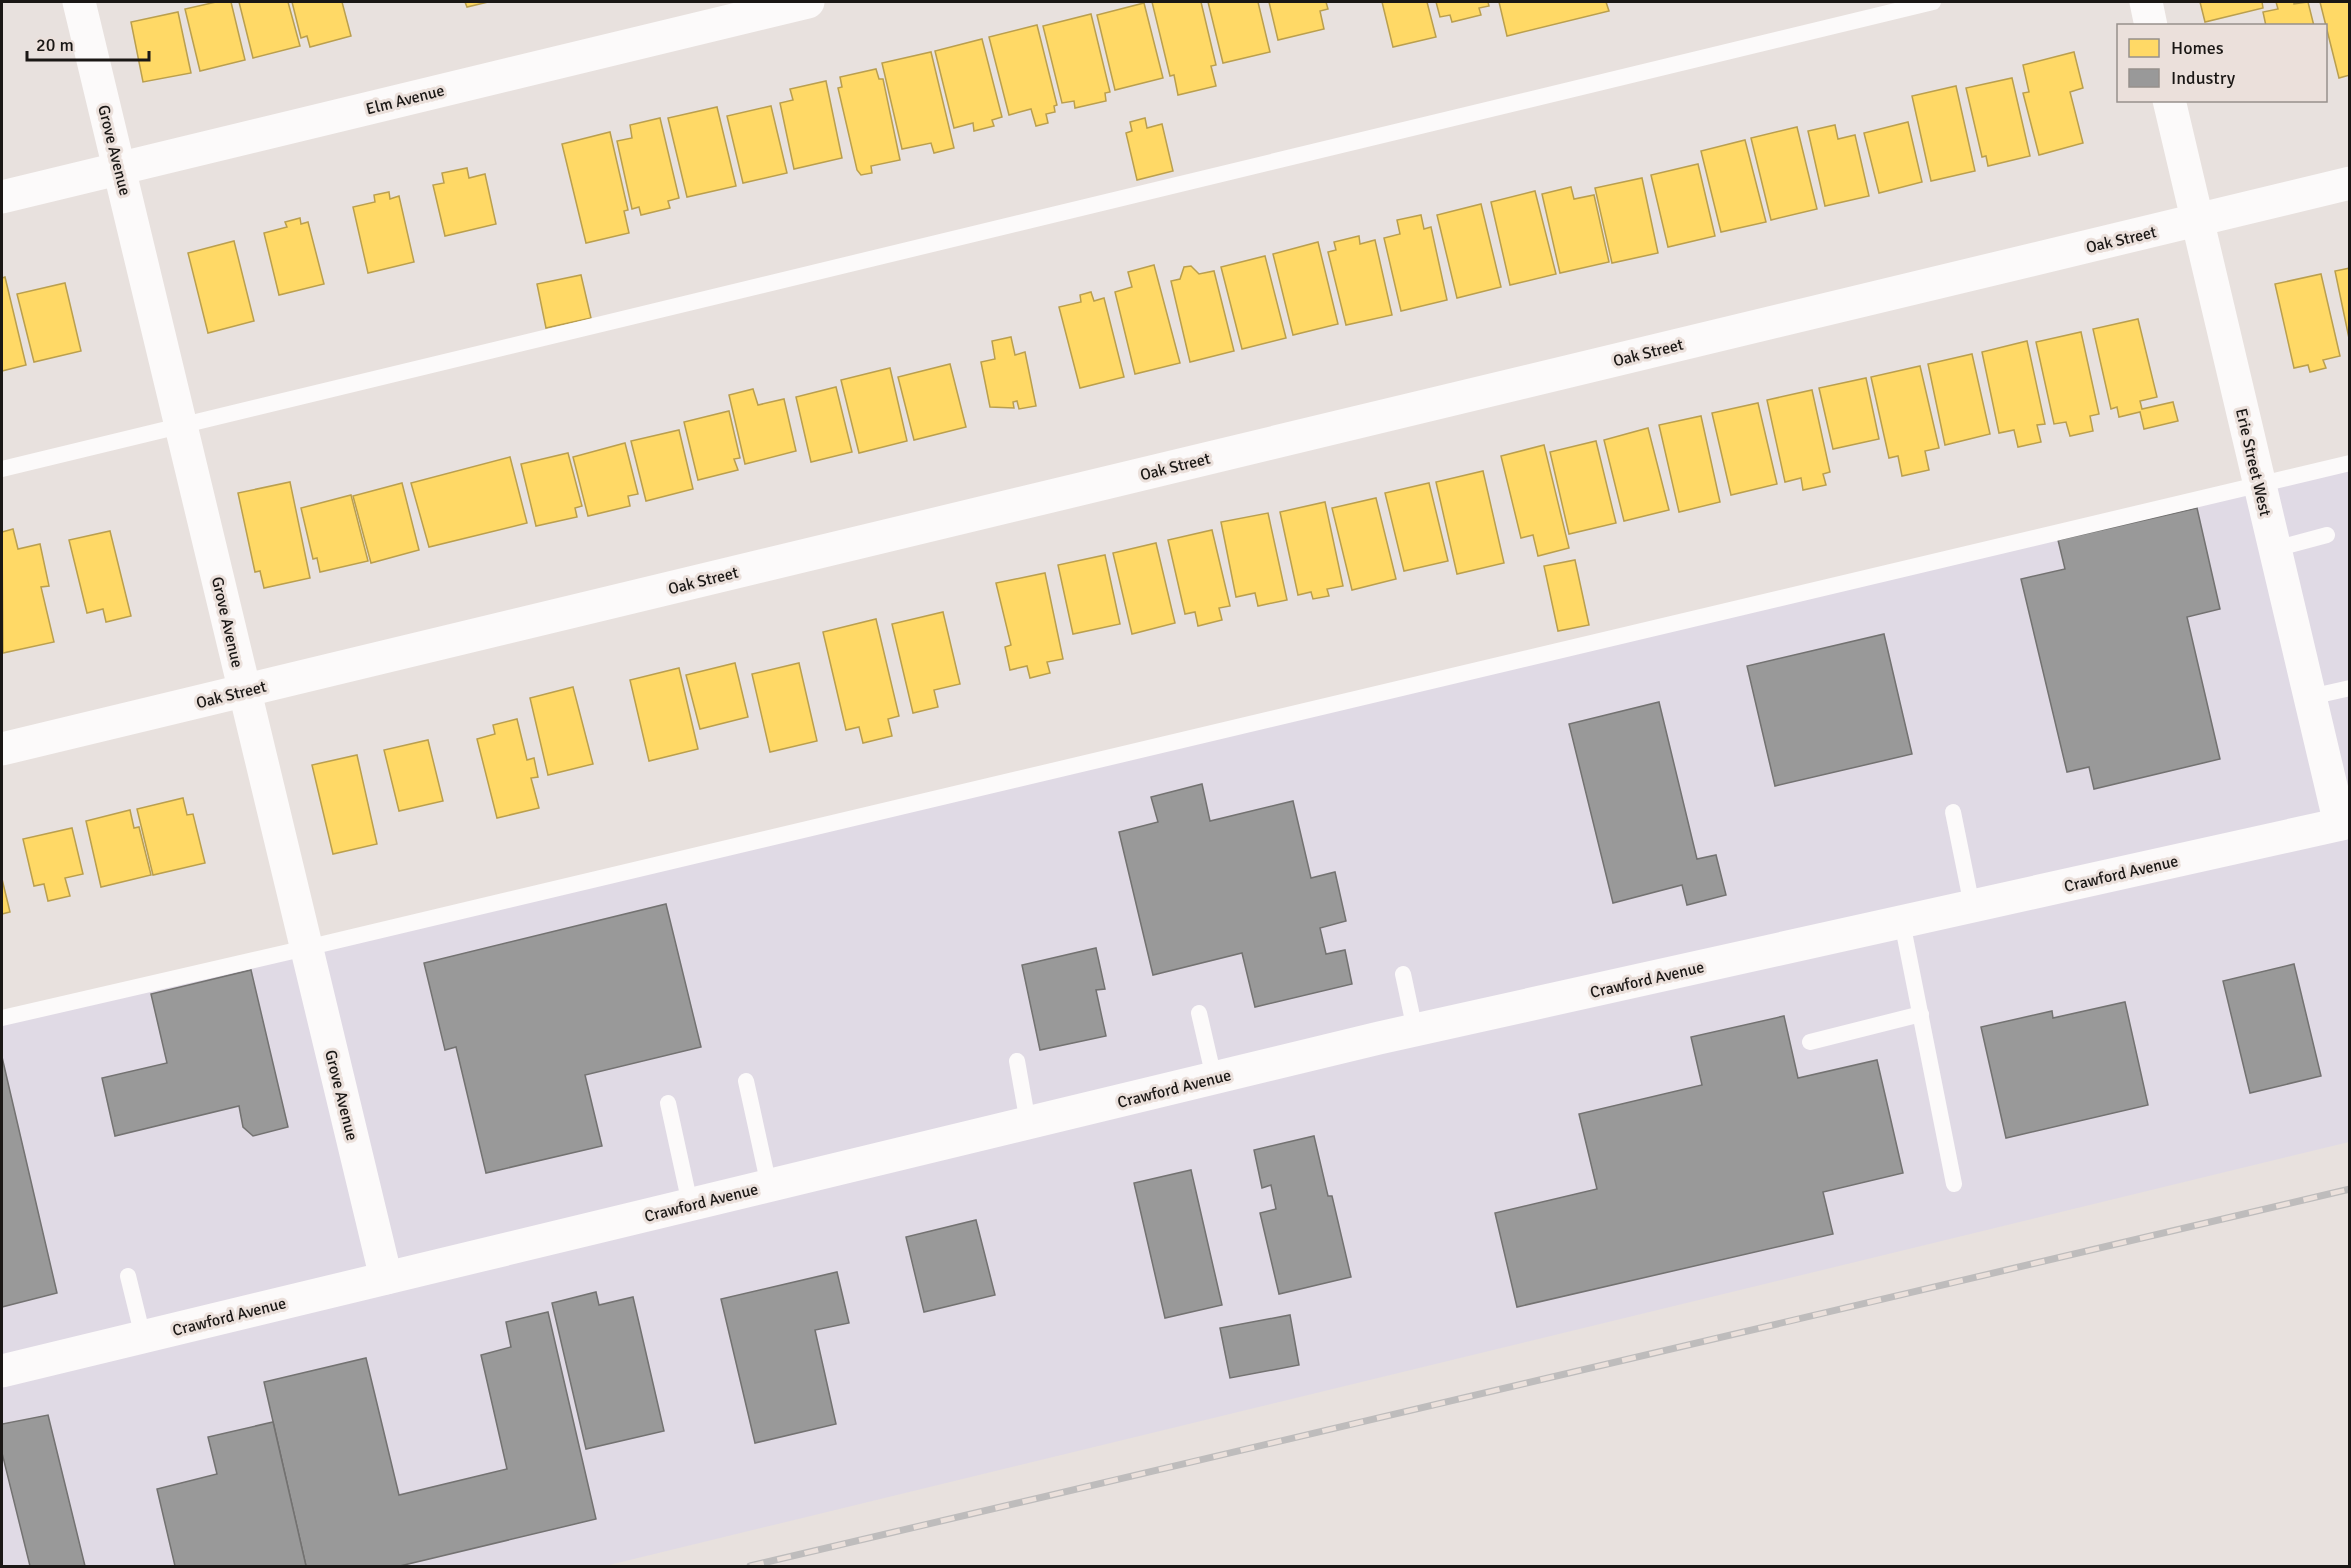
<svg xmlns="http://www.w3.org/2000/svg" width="2351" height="1568" viewBox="0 0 2351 1568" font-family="Signika,sans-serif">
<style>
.industrial{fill:#e0dae5}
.homes{fill:#ffd966;stroke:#ba9f4e;stroke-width:1.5}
.industry{fill:#999;stroke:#737271;stroke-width:1.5}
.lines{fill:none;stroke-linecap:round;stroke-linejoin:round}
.service{stroke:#fcfafa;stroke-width:16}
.minor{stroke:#fcfafa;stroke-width:33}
.tertiary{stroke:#fcfafa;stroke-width:33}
.rail-casing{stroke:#bebcbc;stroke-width:7}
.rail{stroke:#ebe0db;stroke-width:4.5;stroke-dasharray:14;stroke-linecap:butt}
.labels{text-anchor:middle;stroke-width:6;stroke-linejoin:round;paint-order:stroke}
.street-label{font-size:16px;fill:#1a1715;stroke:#ebe0db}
</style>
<rect width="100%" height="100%" fill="#e8e1de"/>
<polygon class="industrial" points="2349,461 2349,1142 605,1566 2,1566 2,1023"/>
<g class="homes">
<polygon points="216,2 231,2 245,60 200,71 185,9"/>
<polygon points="239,2 288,2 300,46 253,58"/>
<polygon points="292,2 342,2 351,36 310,47 307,36 301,38"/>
<polygon points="465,2 488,2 467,7"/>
<polygon points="1152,2 1201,2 1216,65 1211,66 1216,86 1178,95 1174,75 1170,76"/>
<polygon points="1208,2 1258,2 1270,52 1223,63"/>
<polygon points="1269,2 1326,2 1328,9 1320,11 1324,29 1278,40"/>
<polygon points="1382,2 1427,2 1436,37 1393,47"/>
<polygon points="1436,2 1488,2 1489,6 1479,8 1481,15 1452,22 1450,15 1440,17"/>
<polygon points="1499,2 1606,2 1609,11 1507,36"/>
<polygon points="2200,2 2262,2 2263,8 2205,22"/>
<polygon points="2276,2 2294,2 2294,4 2308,2 2314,26 2266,26 2263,12 2278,9"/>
<polygon points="2320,2 2350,2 2350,75 2339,78"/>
<polygon points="1144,3 1163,78 1115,90 1097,15"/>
<polygon points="178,12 191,73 143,82 131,22"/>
<polygon points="1091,14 1110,92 1105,93 1106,101 1075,108 1074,101 1062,103 1043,26"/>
<polygon points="1037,25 1057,105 1054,106 1055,112 1046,114 1048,123 1036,126 1031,109 1009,115 989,37"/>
<polygon points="982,39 1002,117 992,120 994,126 974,131 973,123 954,128 935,51"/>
<polygon points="931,52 954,148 934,153 931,143 902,149 882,63"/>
<polygon points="2074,52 2083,88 2070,92 2083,143 2039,155 2023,93 2029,92 2023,65"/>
<polygon points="876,69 879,79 883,79 900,160 871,166 872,173 861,175 857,170 838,88 842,87 840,77"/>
<polygon points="2012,78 2030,156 1988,166 1986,156 1982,157 1966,88"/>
<polygon points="826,81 842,158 794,169 780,103 793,100 790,89"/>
<polygon points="1956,86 1975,171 1931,181 1912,96"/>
<polygon points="771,106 787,173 743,183 727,116"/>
<polygon points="717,107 736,186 687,197 668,118"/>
<polygon points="660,118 679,198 668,201 670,208 641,215 639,207 632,209 617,141 632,138 630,125"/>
<polygon points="1145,118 1147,128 1162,124 1173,171 1137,180 1126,133 1132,131 1130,122"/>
<polygon points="1908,122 1922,182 1879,193 1864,133"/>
<polygon points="1835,125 1838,139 1855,135 1869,196 1825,206 1808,131"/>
<polygon points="1797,127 1817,209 1771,220 1751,138"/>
<polygon points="610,132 628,210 624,211 629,233 586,243 562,144"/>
<polygon points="1745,140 1766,222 1721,232 1701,151"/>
<polygon points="1698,164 1715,236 1668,247 1651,175"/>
<polygon points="467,168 469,178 485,174 496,224 445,236 433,185 444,183 442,173"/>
<polygon points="1642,178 1658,253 1612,263 1595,188"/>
<polygon points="1571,187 1574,199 1594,195 1609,262 1560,273 1542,194"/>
<polygon points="1535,191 1556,274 1510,285 1491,202"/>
<polygon points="389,192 390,199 399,196 414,262 368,273 353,207 375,202 374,195"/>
<polygon points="1481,204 1501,287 1457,298 1437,215"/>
<polygon points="1421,215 1424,229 1431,227 1447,300 1401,311 1384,238 1400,234 1397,220"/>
<polygon points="300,218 301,224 308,222 324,284 279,295 264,233 287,227 285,222"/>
<polygon points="1359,236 1360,244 1375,240 1392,315 1346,325 1328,252 1336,250 1334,242"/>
<polygon points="234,241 254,321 208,333 188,253"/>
<polygon points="1318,242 1338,324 1293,335 1273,254"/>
<polygon points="1265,256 1286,338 1242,349 1221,267"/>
<polygon points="1154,265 1180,363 1135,374 1115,292 1132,287 1128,272"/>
<polygon points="1191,266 1199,274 1214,271 1234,351 1190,362 1171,281 1180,279 1184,267"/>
<polygon points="2350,268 2350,343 2335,271"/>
<polygon points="2321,274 2340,356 2323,360 2326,368 2310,372 2308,365 2294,368 2275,284"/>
<polygon points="581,275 591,318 546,328 537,284"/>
<polygon points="5,277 26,365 2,371 2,278"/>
<polygon points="65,283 81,351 34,362 17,294"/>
<polygon points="1091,292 1094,301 1104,298 1124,377 1080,388 1059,307 1081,302 1080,295"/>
<polygon points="2138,319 2157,397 2140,401 2142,409 2173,402 2178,421 2144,429 2140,412 2119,417 2117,407 2111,409 2093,329"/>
<polygon points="2081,332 2099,414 2090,416 2093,431 2070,436 2066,422 2054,424 2036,342"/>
<polygon points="1011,337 1015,355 1025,352 1036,406 1019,409 1017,401 1013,402 1014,408 990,407 981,362 995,359 992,341"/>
<polygon points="2027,341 2045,424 2037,425 2041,442 2018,447 2014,430 1999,433 1982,352"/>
<polygon points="1972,354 1990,434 1945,445 1928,364"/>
<polygon points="950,364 966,427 914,440 898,377"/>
<polygon points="1920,366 1939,448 1925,451 1929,470 1902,476 1898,456 1889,458 1871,377"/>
<polygon points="890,368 907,441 859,453 841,380"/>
<polygon points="1866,378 1879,439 1833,449 1819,388"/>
<polygon points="836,387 852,452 811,462 796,397"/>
<polygon points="753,389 758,405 784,399 796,451 745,464 729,395"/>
<polygon points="1812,390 1830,472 1823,474 1826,485 1803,490 1801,478 1785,482 1767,400"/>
<polygon points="1758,403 1777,484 1731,495 1712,413"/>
<polygon points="729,411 740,458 734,459 738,470 698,480 684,422"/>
<polygon points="1701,416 1720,502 1679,512 1659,425"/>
<polygon points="1648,428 1669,510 1624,521 1604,440"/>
<polygon points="679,430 693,489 646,501 631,441"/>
<polygon points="1596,441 1616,523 1569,534 1550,452"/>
<polygon points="625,443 638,494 628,496 630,506 588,516 573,457"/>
<polygon points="1544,445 1569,548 1538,556 1533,535 1521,538 1501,456"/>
<polygon points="568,453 582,506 575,508 577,517 536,526 521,464"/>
<polygon points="510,457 527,523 429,547 411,483"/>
<polygon points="1483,471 1504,563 1457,574 1436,482"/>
<polygon points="290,482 310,578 264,588 260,571 255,572 238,493"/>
<polygon points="402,483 419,550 371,563 353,496"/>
<polygon points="1429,483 1448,561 1404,571 1385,493"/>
<polygon points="351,495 368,561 320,572 317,558 313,559 301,508"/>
<polygon points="1376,498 1396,579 1352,590 1332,508"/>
<polygon points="1325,502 1343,586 1327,589 1329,596 1313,599 1311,592 1298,595 1280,512"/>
<polygon points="1268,513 1287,600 1258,606 1255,593 1236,597 1221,522"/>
<polygon points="13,529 18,549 40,544 49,586 41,587 54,642 3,653 2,532"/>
<polygon points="1212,530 1230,606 1219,608 1222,620 1198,626 1195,612 1185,614 1168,540"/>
<polygon points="110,531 131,616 106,622 103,609 87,613 69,540"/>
<polygon points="1156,543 1175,623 1132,634 1113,553"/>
<polygon points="1105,555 1120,624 1073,634 1058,565"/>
<polygon points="1575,560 1589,625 1558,631 1544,566"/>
<polygon points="1045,573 1063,659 1047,662 1050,673 1030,678 1027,666 1010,670 1005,647 1011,645 996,583"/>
<polygon points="943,612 960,684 934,690 938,707 913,713 892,624"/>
<polygon points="876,619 899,716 888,719 892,736 863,743 859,727 846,730 823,632"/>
<polygon points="735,663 748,717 700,729 686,675"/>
<polygon points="799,663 817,741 770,752 752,674"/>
<polygon points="679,668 698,749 649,761 630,680"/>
<polygon points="573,687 593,764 548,775 530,698"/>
<polygon points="517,719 527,760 534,758 538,777 531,778 539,808 497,818 477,739 495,734 493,725"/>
<polygon points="428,740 443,801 399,811 384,750"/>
<polygon points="357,755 377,844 333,854 312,765"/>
<polygon points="183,798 187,815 193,814 205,863 153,875 137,809"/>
<polygon points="130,810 134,828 139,827 151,875 101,887 86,821"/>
<polygon points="72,828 83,874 65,878 70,896 48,901 44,884 34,886 23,839"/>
<polygon points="2,879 10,912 2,914"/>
</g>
<g class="industry">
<polygon points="2197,508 2220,609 2187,617 2220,759 2094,789 2089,767 2067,772 2021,579 2065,569 2058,540"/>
<polygon points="1884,634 1912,754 1775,786 1747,666"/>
<polygon points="1659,702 1697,859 1716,855 1726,895 1687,905 1682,885 1613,903 1569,724"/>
<polygon points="1202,784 1210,821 1293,801 1311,878 1335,872 1346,921 1320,928 1326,954 1345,950 1352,984 1255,1007 1242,953 1153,975 1119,832 1158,822 1151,797"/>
<polygon points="666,904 701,1047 585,1075 602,1146 486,1173 456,1047 445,1050 424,963"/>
<polygon points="1096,948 1105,989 1096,990 1106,1036 1040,1050 1022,965"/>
<polygon points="2294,964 2321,1076 2250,1093 2223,981"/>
<polygon points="251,970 288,1127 253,1136 243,1127 239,1106 115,1136 102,1078 167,1063 151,994"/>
<polygon points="2125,1002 2148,1105 2006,1138 1981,1027 2052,1011 2053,1018"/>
<polygon points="1784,1016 1798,1078 1877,1060 1903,1173 1823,1192 1833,1234 1517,1307 1495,1213 1597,1189 1579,1114 1702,1085 1691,1037"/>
<polygon points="2,1057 57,1293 2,1307"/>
<polygon points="1314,1136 1328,1196 1332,1196 1351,1277 1279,1294 1260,1213 1276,1209 1271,1185 1262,1188 1254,1150"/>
<polygon points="1191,1170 1222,1305 1165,1318 1134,1183"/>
<polygon points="976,1220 995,1295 924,1312 906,1237"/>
<polygon points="837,1272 849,1323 815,1330 836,1424 755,1443 721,1299"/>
<polygon points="596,1292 599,1305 633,1297 664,1431 586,1449 552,1303"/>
<polygon points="548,1312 596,1519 400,1566 306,1566 264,1382 366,1358 399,1495 507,1469 481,1355 511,1347 506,1322"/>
<polygon points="1290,1315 1299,1365 1230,1378 1220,1328"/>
<polygon points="48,1415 85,1566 30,1566 2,1453 2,1424"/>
<polygon points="273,1422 306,1566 175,1566 157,1489 217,1474 208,1437"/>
</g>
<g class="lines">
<g class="service">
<polyline points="2,469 1933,2"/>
<polyline points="2275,549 2327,535"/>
<polyline points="2310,697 2350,688"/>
<polyline points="1953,812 1972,906"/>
<polyline points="1902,922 1954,1184"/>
<polyline points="1403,974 1415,1030"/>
<polyline points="1199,1013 1214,1078"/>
<polyline points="2,1018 306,948 2350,463"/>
<polyline points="1810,1042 1921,1014"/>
<polyline points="1017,1061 1028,1123"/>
<polyline points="746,1081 769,1186"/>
<polyline points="668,1103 690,1204"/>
<polyline points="128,1276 143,1337"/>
</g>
<g class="minor">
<polyline points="79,2 386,1278"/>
<polyline points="2146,2 2151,26"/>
<polyline points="2169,100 2340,824"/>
<polyline points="2,197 808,2"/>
<polyline points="2,749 2350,183"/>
</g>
<polyline class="tertiary" points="2,1371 1379,1038 2350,822"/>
<defs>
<polyline id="rail" points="750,1566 2350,1189"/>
</defs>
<use href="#rail" class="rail-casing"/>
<use href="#rail" class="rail"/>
</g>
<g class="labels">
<g class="street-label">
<text transform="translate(405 99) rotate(-14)" y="6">Elm Avenue</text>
<text transform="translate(115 150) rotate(76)" y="6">Grove Avenue</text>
<text transform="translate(2121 239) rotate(-13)" y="6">Oak Street</text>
<text transform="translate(1648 352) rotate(-14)" y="6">Oak Street</text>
<text transform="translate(2254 462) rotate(77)" y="6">Erie Street West</text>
<text transform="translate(1175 466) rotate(-14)" y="6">Oak Street</text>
<text transform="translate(703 580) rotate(-14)" y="6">Oak Street</text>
<text transform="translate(228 622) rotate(77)" y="6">Grove Avenue</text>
<text transform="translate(231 694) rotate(-14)" y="6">Oak Street</text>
<text transform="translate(2121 873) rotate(-13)" y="6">Crawford Avenue</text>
<text transform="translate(1647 979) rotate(-13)" y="6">Crawford Avenue</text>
<text transform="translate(1174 1088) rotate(-14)" y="6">Crawford Avenue</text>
<text transform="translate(342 1095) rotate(76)" y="6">Grove Avenue</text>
<text transform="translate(701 1202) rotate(-14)" y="6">Crawford Avenue</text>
<text transform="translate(229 1316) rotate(-14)" y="6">Crawford Avenue</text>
</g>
</g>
<rect width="2351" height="1568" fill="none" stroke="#1a1715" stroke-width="6"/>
<rect x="2117" y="24" width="210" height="78" fill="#ebe0db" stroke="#97908c" stroke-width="1.5"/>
<rect x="2129" y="39" width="30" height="18" fill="#ffd966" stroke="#97908c" stroke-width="1.5"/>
<text x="2171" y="54" font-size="18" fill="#1a1715">Homes</text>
<rect x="2129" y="69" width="30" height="18" fill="#999999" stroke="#97908c" stroke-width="1.5"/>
<text x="2171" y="84" font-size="18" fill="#1a1715">Industry</text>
<path d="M27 51v9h122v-9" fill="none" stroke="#1a1715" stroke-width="3"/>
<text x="36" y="51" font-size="18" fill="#1a1715" stroke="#ebe0db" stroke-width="4.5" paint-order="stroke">20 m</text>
</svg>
